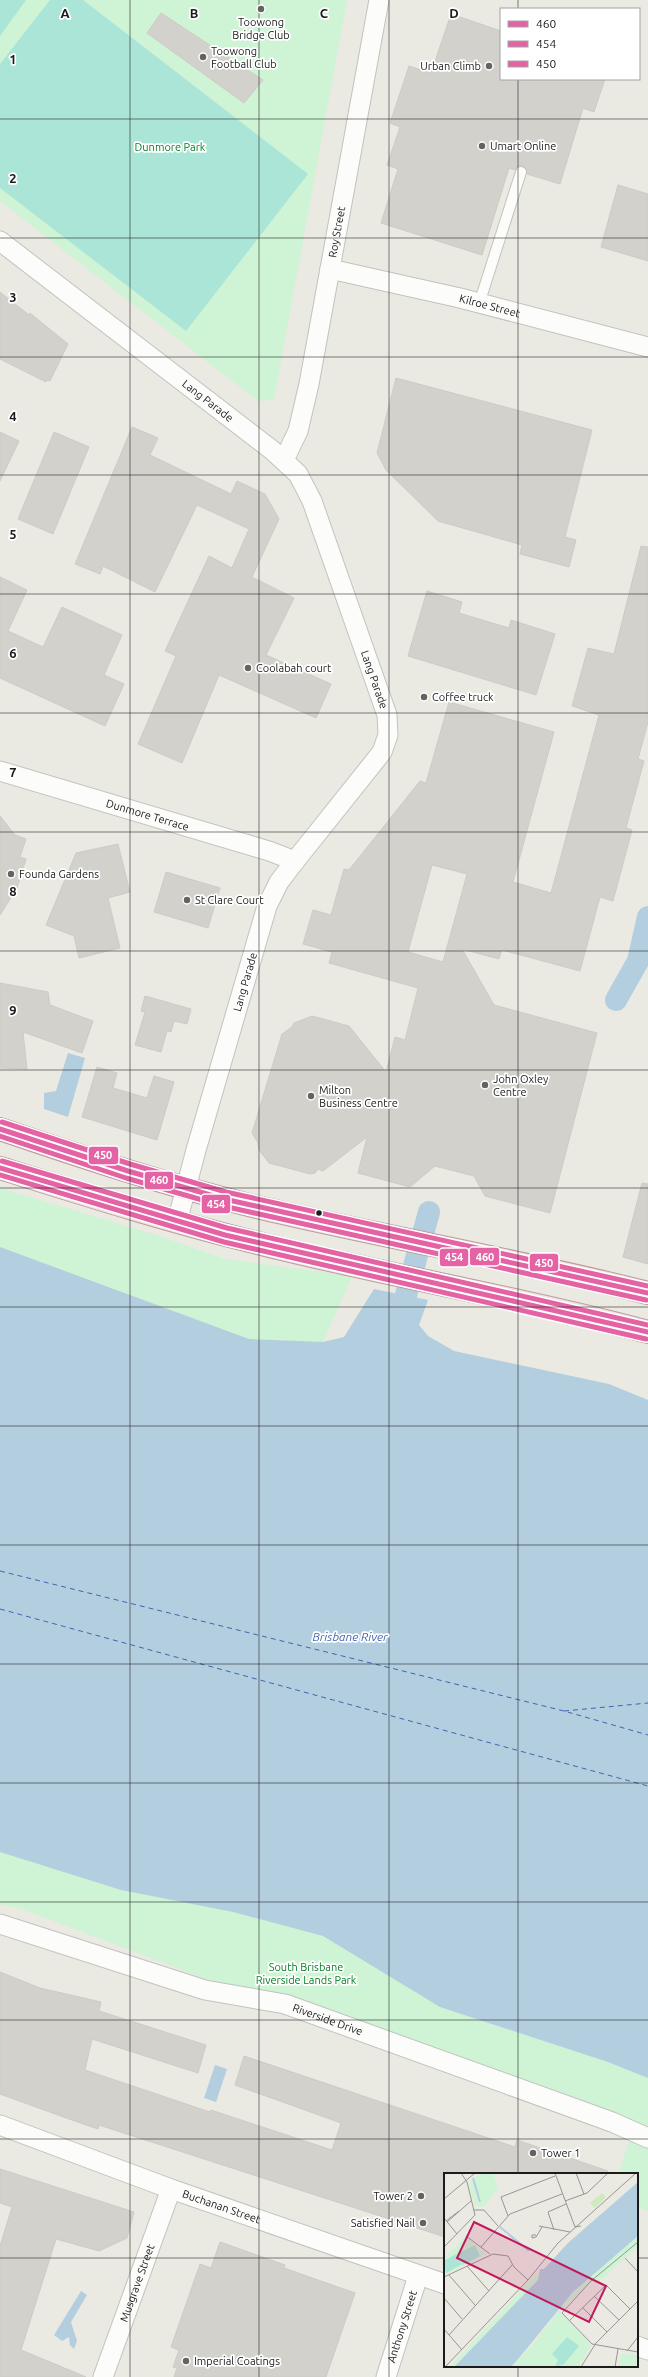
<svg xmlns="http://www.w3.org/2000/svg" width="648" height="2377" viewBox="0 0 648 2377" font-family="Ubuntu,sans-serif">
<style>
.park{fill:#cef3d5}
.pitch{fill:#abe5d7}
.water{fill:#b3cedf}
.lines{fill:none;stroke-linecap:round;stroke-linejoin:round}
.canal{stroke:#b3cedf;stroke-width:22}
.ferry{stroke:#4364af;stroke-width:1;stroke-dasharray:5 4;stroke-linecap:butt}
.building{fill:#d2d1cb;stroke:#cdcbc4;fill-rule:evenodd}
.service-casing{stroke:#c2c2bf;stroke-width:12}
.minor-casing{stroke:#c2c2bf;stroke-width:21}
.trunk-casing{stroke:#c09a9c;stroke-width:24}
.service{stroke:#fcfcfb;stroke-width:10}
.minor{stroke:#fcfcfb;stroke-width:19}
.trunk{stroke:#ece5df;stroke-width:22}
.bus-1-casing{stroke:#fff;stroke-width:8}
.bus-2-casing{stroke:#fff;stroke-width:8}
.bus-3-casing{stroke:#fff;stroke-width:8}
.bus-1{stroke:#e463a4;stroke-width:5}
.bus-2{stroke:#e463a4;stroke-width:5}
.bus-3{stroke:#e463a4;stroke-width:5}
.grid{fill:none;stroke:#1b1b1b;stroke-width:1;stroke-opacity:0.55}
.poi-dot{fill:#636361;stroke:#fff;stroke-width:1.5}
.bus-dot{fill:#1b1b1b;stroke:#fff;stroke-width:1.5}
.labels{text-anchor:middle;stroke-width:3.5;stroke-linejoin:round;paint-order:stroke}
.poi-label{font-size:11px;fill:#1b1b1b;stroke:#fff;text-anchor:start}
.park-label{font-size:11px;fill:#057d26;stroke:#fff}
.street-label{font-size:11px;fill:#1b1b1b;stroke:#fff}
.water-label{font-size:12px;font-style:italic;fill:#4364af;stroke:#fff}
.inset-river{fill:none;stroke:#b3cedf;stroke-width:2}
.inset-road{fill:none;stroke:#979792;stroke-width:1}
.view{fill:#c2185b;fill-opacity:0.15;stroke:#c2185b;stroke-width:2}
.inset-edge{fill:none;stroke:#1b1b1b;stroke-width:2}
.grid-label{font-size:13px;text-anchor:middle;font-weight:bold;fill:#1b1b1b;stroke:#fff;stroke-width:3.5;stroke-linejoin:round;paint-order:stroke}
.line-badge{stroke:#fff;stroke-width:1.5}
.badge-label{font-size:11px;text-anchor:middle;font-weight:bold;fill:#fff}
</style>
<rect width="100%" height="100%" fill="#eae9e2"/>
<g class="park">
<polygon points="0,0 347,0 274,399 258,401 0,201"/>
<polygon points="0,1188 150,1233 225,1259 352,1276 323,1342 249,1339 0,1247"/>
<polygon points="0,1852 121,1890 233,1912 323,1936 440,2007 608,2062 648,2078 648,2211 637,2207 637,2174 619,2174 629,2140 22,1909 0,1904"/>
</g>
<g class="pitch">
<polygon points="0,0 26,0 0,36"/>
<polygon points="50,0 83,0 308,174 186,331 0,188 0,64"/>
</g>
<g class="water">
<polygon points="68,1053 85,1058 68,1117 44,1109 44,1093 56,1091"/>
<polygon points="0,1247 249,1339 323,1342 344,1337 374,1289 428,1300 419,1325 428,1336 454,1351 609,1384 648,1400 648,2078 608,2062 440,2007 323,1936 233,1912 121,1890 0,1852"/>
<polygon points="215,2065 227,2069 216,2102 204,2098"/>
<polygon points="81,2291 87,2295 71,2322 77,2341 74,2349 70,2345 69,2337 62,2341 54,2335"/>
</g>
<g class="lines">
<g class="canal">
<polyline points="616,1000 638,961 648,917"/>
<polyline points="406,1295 429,1212"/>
</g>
<g class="ferry">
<polyline points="0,1571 564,1711 648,1735"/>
<polyline points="0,1609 648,1786"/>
<polyline points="564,1711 648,1703"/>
</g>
</g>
<g class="building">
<polygon points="161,13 263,80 244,103 147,33"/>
<polygon points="451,14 501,31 501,79 605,79 594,112 583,108 560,184 527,174 523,166 519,166 515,170 509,168 482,255 381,223 398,169 387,165 400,127 390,123 409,66 431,73"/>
<polygon points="618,185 648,194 648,261 601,247"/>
<polygon points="0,292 29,315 30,313 68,344 50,381 47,380 46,382 0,359"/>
<polygon points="396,378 592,430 565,537 576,540 569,567 520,554 522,545 438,521 386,470 377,453"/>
<polygon points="132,427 158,438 150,455 231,494 237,481 265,494 279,519 252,577 294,598 266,655 331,684 316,718 219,675 182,763 138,744 176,656 165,651 209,556 232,568 249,529 197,505 155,592 103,566 100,574 75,564"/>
<polygon points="0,432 19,441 0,481"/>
<polygon points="54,432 89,447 53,534 18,519"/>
<path d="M641 546 648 547V722L638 759 644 761 626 828 632 830 613 901 600 897 580 971 502 950 499 959 462 949 494 1005 597 1033 550 1213 485 1196 474 1176 435 1166 410 1187 358 1173 367 1137 323 1171 318 1169 315 1173 310 1174 269 1163 259 1150 258 1143 252 1133 282 1034 292 1027 294 1023 312 1016 349 1026 386 1072 395 1037 405 1040 418 988 329 963 332 952 303 944 313 910 331 915 344 869 349 870 420 781 426 783 449 702 554 732 513 882 551 893 599 715 572 706 588 648 614 654ZM432 865 467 874 443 962 408 952Z"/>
<polygon points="0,577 27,590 8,631 43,647 62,607 122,635 104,675 124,684 105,726 0,678"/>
<polygon points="427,591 462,602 459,613 509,628 511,620 555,634 536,695 408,656"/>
<polygon points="0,816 15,835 26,839 20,857 26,859 17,888 0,915"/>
<polygon points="118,844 130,892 108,898 120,948 79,958 74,936 46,925 76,853"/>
<polygon points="166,872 220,888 208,928 154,912"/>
<polygon points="0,983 48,992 50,1005 93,1021 82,1053 23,1032 27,1069 0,1068"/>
<polygon points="145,996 191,1009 187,1024 174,1021 171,1032 167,1031 161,1052 135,1045 145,1012 141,1011"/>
<polygon points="97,1067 117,1073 113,1088 147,1098 154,1076 174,1082 157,1140 82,1117"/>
<polygon points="642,1183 648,1184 648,1264 623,1257"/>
<polygon points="0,1972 40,1988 101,2002 99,2011 206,2045 198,2073 92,2039 85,2070 210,2112 211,2110 332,2150 341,2123 235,2085 244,2056 515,2147 517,2140 608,2171 607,2174 445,2174 445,2237 99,2125 98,2129 69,2119 0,2094"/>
<polygon points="0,2169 134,2212 127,2238 99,2251 56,2239 21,2350 86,2377 0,2377 0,2246 12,2207 0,2203"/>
<polygon points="220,2242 285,2265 284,2268 355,2293 326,2377 174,2377 177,2368 173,2367 179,2350 171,2347 200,2264 211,2268"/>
</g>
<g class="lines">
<defs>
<polyline id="service" points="479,304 521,172"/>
<g id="minor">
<path id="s1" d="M0 241 272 450 298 474 312 501 387 715 388 735 382 752 295 861 279 882 267 906 196 1150 177 1222"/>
<path id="s2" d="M330 269 460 298 648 347"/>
<path id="s3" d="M284 460 298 431 309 384 379 0"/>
<path id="s4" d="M0 771 269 851 295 861"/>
<path id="s5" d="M0 1924 205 1990 285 2004 612 2122 648 2138"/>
<path id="s6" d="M0 2125 171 2189 445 2284"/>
<polyline points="637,2346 648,2350"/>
<path id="s7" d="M103 2377 171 2189"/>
<path id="s8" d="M386 2377 418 2276"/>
</g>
<g id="trunk">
<path d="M0 1129C85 1158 170 1186 257 1207 387 1238 519 1260 648 1293"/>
<path d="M0 1168C86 1195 171 1222 258 1243 387 1276 519 1297 648 1332"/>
</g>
</defs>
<use href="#service" class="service-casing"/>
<use href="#minor" class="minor-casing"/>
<use href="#trunk" class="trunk-casing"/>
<use href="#service" class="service"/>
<use href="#minor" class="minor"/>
<use href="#trunk" class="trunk"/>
<defs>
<g id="bus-1">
<polyline points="0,1129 128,1171 224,1199 648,1293"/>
<polyline points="0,1168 225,1235 648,1332"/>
</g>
<g id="bus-2">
<polyline points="0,1136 126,1178 223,1206 646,1300"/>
<polyline points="0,1175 224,1242 646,1339"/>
</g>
<g id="bus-3">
<polyline points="2,1122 130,1164 226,1192 648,1286"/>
<polyline points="2,1161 227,1228 648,1325"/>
</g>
</defs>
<use href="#bus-1" class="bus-1-casing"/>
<use href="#bus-2" class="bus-2-casing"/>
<use href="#bus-3" class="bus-3-casing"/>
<use href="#bus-1" class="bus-1"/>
<use href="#bus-2" class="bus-2"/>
<use href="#bus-3" class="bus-3"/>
</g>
<path class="grid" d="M130 0V2377M259 0V2377M389 0V2377M518 0V9M518 79V2174M0 119H648M0 238H648M0 357H648M0 475H648M0 594H648M0 713H648M0 832H648M0 951H648M0 1070H648M0 1188H648M0 1307H648M0 1426H648M0 1545H648M0 1664H648M0 1783H648M0 1902H648M0 2020H648M0 2139H648M0 2258H445M637 2258H648M518 2366V2377"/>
<g class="poi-dot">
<circle cx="261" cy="9" r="4"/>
<circle cx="203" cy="57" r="4"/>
<circle cx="489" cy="66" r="4"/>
<circle cx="482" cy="146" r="4"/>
<circle cx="248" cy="668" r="4"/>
<circle cx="424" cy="697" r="4"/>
<circle cx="11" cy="874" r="4"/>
<circle cx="187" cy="900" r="4"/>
<circle cx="485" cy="1085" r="4"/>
<circle cx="311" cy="1096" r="4"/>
<circle cx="533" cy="2153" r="4"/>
<circle cx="421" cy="2196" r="4"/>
<circle cx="423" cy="2223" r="4"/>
<circle cx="186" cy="2361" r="4"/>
</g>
<circle class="bus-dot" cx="319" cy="1213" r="3.5"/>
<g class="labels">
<g class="poi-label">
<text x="261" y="26" text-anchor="middle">Toowong<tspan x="261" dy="13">Bridge Club</tspan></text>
<text x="211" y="55">Toowong<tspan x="211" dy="13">Football Club</tspan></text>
<text x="481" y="70" text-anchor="end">Urban Climb</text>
<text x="490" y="150">Umart Online</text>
<text x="256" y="672">Coolabah court</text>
<text x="432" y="701">Coffee truck</text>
<text x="19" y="878">Founda Gardens</text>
<text x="195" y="904">St Clare Court</text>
<text x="493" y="1083">John Oxley<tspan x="493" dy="13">Centre</tspan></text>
<text x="319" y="1094">Milton<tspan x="319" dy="13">Business Centre</tspan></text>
<text x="541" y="2157">Tower 1</text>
<text x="413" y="2200" text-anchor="end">Tower 2</text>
<text x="415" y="2227" text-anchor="end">Satisfied Nail</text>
<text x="194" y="2365">Imperial Coatings</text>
</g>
<g class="park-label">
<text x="170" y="151">Dunmore Park</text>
<text x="306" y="1971">South Brisbane<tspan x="306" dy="13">Riverside Lands Park</tspan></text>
</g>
<g class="street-label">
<text dy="4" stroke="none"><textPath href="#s3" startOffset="235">Roy Street</textPath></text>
<text dy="4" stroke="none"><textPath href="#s2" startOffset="164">Kilroe Street</textPath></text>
<text dy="4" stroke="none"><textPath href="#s1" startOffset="262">Lang Parade</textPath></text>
<text dy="4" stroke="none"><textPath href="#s1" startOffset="598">Lang Parade</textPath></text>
<text dy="4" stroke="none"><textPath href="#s4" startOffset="154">Dunmore Terrace</textPath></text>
<text transform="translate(245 982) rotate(-74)" y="4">Lang Parade</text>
<text dy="4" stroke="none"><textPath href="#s5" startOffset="342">Riverside Drive</textPath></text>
<text dy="4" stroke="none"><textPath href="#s6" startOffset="236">Buchanan Street</textPath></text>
<text dy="4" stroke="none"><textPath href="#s7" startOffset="100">Musgrave Street</textPath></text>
<text dy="4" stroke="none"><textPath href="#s8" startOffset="53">Anthony Street</textPath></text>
</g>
<g class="water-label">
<text x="350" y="1641">Brisbane River</text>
</g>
</g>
<g transform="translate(444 2173)">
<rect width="194" height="194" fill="#eae9e2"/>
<path d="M158 20 162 24 151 35 146 30Z" fill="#ceebbe"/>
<path d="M38 0H49L54 15 40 34 31 32 27 19 26 8ZM194 63V73L159 105 151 110 148 108 116 139 147 172 135 194H68L92 168 129 119ZM21 64 42 81 1 102 0 86ZM93 100 96 103 94 107 10 194H6ZM177 181 193 182 192 192H175Z" fill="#cef3d5"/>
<path d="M31 72 36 83 19 92 13 81ZM12 81 18 91 2 100 0 88ZM123 164 135 173 120 191 111 194 114 187 108 181Z" fill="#abe5d7"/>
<path d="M194 9V63L129 119 75 185 67 194H10L94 107 96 96H100L124 70Z" fill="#b3cedf"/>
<path class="inset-river" d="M29 5 36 29M56 54 85 78M123 99 134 71 155 63M41 194 157 62 194 33M44 194 170 55 194 35"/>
<path class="inset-road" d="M111 0 131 54 137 53M132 0 140 21M0 26 31 0M121 28 143 20 164 0M30 37H40L54 53M64 43 57 24 111 3M0 45 13 61M2 48 15 38M3 49 27 28M95 53 126 59M110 57 104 39 122 31M92 62H88V65L92 64 98 54M22 63 46 81M194 69 147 108 118 140 148 171 194 179M0 74 31 42 23 9 17 0M37 74 66 41 118 21M181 85 194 99M23 93 45 118M5 102 31 132M0 104 49 81 64 83 70 94 84 107M150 123 175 147M0 125 18 146M139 135 163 159M125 148 162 112 186 136M0 156 18 177M5 162 68 92M183 178 194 164M1 194 84 107 114 70 192 0M137 194 152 170 194 128M171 194 174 176"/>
<path class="view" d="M30 49 162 113 145 149 13 85Z"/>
<rect width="194" height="194" class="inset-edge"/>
</g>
<g class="grid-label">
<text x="65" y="18">A</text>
<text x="194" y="18">B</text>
<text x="324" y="18">C</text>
<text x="454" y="18">D</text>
<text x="13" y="64">1</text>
<text x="13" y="183">2</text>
<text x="13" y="302">3</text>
<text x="13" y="421">4</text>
<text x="13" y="539">5</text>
<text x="13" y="658">6</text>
<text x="13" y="777">7</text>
<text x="13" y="896">8</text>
<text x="13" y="1015">9</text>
</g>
<g class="line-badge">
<rect x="88" y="1146" width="31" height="19" rx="4" fill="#e463a4"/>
<rect x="144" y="1171" width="30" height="19" rx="4" fill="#e463a4"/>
<rect x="201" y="1194" width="30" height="20" rx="4" fill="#e463a4"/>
<rect x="469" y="1247" width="31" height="19" rx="4" fill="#e463a4"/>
<rect x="439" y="1248" width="30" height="19" rx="4" fill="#e463a4"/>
<rect x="529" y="1253" width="30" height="19" rx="4" fill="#e463a4"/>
</g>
<g class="badge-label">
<text x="103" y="1159">450</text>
<text x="159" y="1184">460</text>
<text x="216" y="1208">454</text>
<text x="485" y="1261">460</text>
<text x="454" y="1261">454</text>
<text x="544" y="1267">450</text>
</g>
<rect x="500" y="8" width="140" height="72" fill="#ffffff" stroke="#a4a4a4"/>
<rect x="508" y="21" width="20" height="6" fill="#e463a4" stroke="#a4a4a4"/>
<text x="536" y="28" font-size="12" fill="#1b1b1b">460</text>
<rect x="508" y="41" width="20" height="6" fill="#e463a4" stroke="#a4a4a4"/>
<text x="536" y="48" font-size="12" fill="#1b1b1b">454</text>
<rect x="508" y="61" width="20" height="6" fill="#e463a4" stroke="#a4a4a4"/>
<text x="536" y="68" font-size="12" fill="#1b1b1b">450</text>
</svg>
